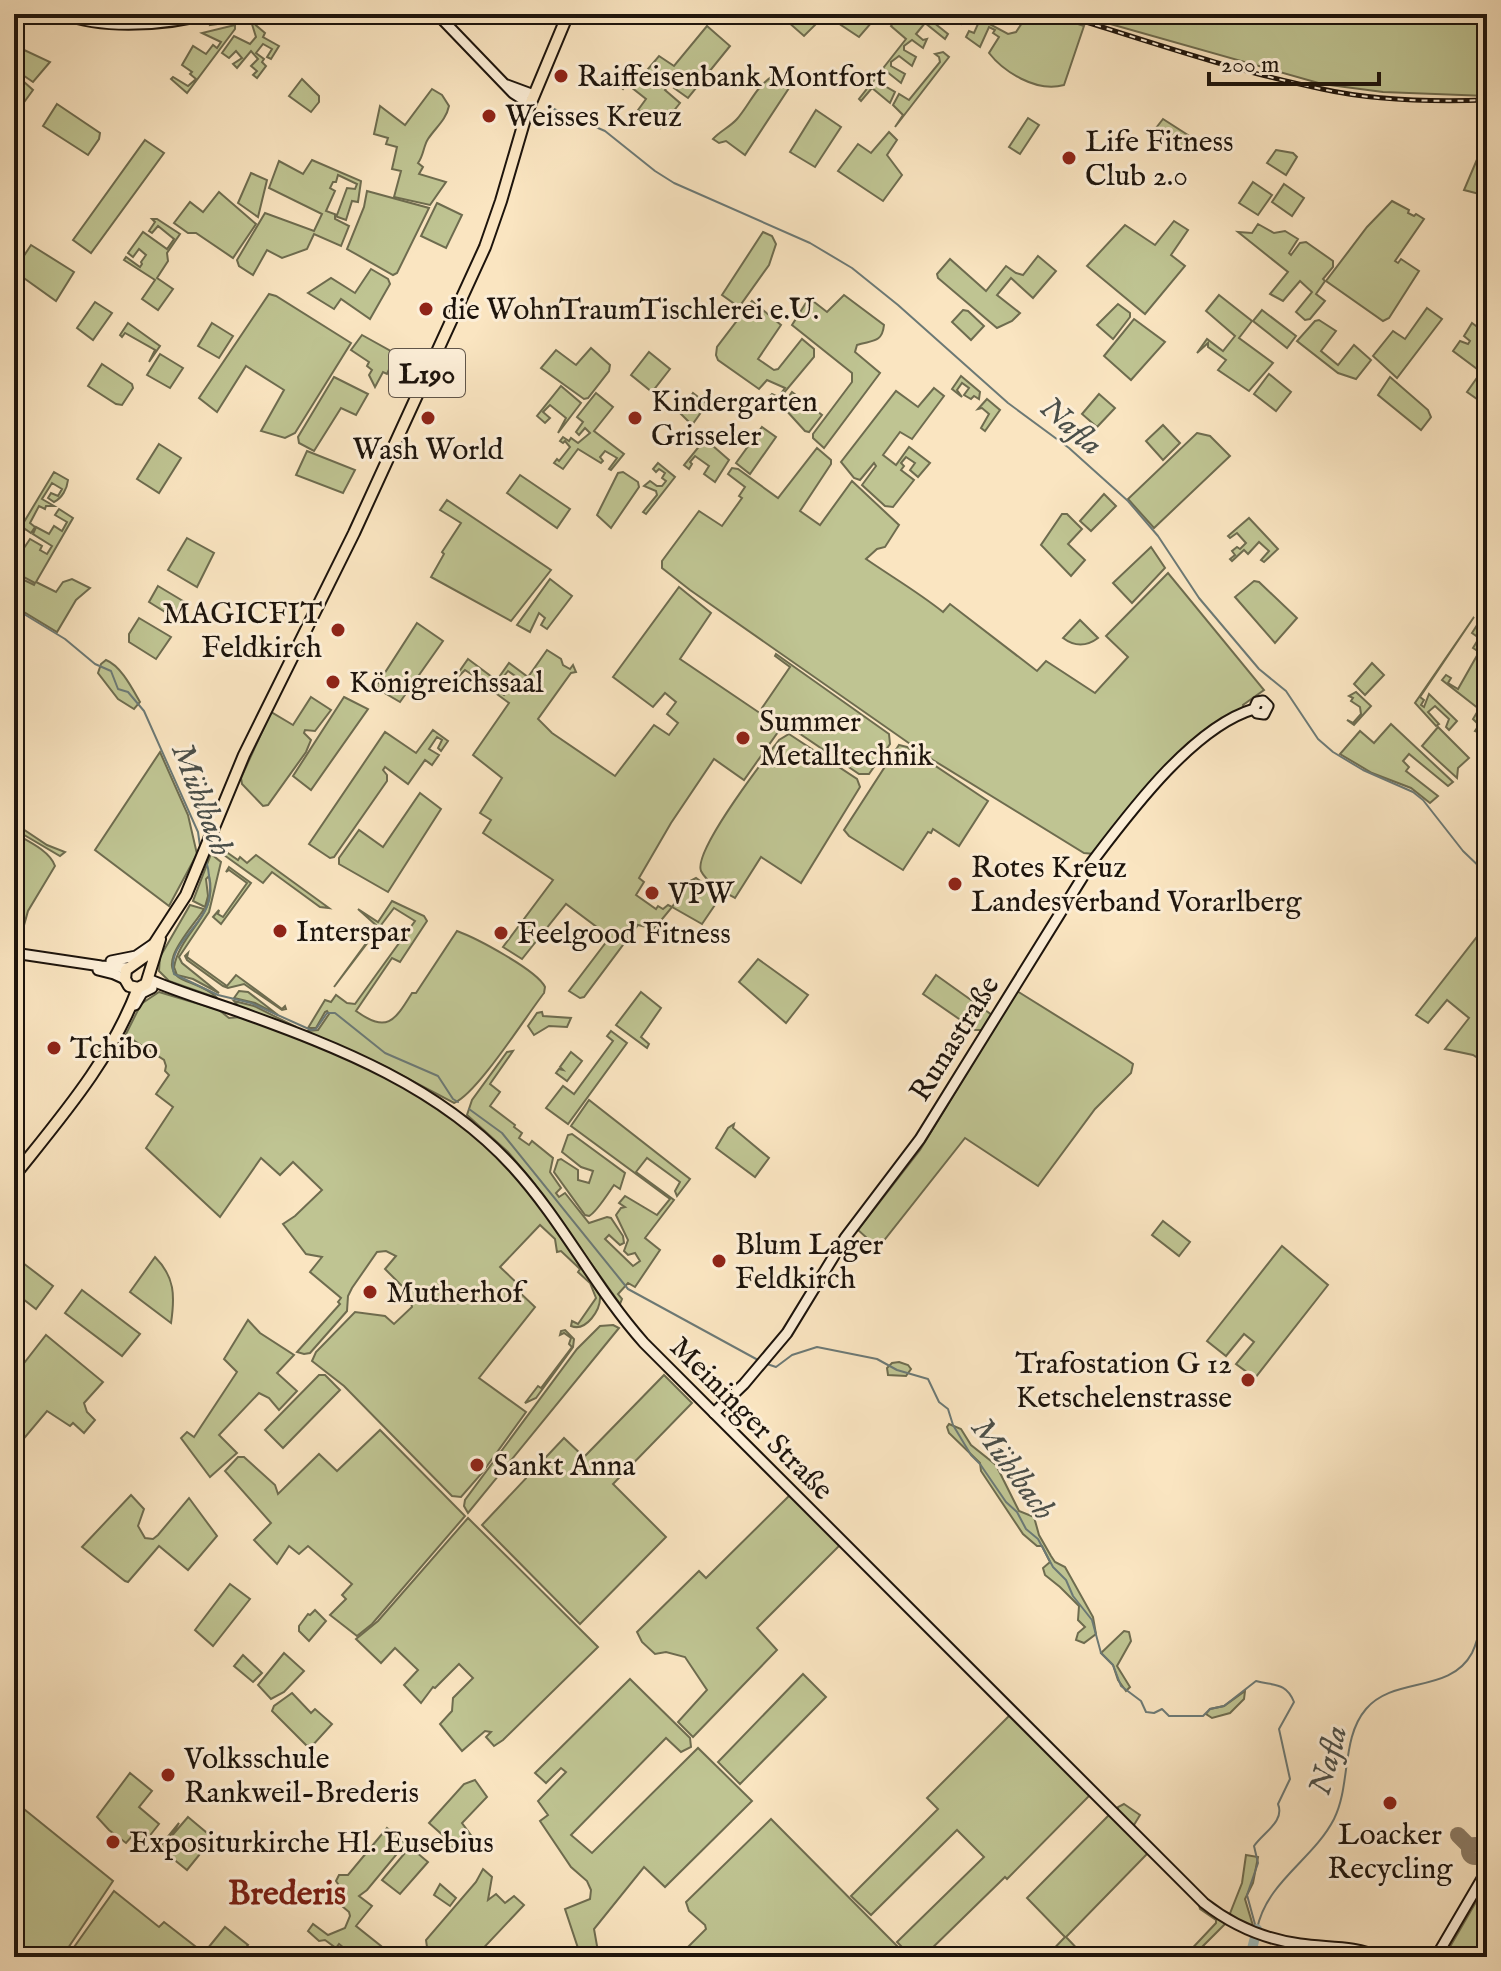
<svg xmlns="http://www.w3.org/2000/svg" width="1501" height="1971" viewBox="0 0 1501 1971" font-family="'IM FELL English',serif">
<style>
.green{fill:#bfc492;stroke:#6e6c4f;stroke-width:2;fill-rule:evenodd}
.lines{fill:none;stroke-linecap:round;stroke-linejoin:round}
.stream{stroke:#6c7975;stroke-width:2}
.river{stroke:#a1bdbb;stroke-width:10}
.taxiway{stroke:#8c7c66;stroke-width:16}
.secondary-casing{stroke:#1d140c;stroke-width:13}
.primary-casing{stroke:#1d140c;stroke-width:14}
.secondary{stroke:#fceed7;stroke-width:9}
.primary{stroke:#fae5c1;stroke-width:10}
.rail-casing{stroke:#1d140c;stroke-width:5}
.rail{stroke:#fceed7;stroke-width:2;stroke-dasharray:6;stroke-linecap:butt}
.poi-dot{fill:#8f2418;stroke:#fceed7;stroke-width:3}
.labels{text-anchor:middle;stroke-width:6;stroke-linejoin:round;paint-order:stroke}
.shield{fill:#fceed7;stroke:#605549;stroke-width:2}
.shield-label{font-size:28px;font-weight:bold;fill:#1d140c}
.poi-label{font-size:30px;fill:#1d140c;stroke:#fceed7;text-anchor:start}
.street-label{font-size:30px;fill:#1d140c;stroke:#fceed7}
.water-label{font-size:32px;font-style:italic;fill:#4b4f49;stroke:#fceed7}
.quarter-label{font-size:34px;font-weight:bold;fill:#7a1f14;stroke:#fceed7}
</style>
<rect width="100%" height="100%" fill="#fae5c1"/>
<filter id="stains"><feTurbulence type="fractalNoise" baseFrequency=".0025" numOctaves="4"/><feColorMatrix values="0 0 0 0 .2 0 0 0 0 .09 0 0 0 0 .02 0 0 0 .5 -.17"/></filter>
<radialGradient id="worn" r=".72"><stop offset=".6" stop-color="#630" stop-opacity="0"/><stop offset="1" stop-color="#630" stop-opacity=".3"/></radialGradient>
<g class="green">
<polygon points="219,14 260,14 239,21 210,25 211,20"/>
<polygon points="779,14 826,14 804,36"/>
<polygon points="851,14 879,14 859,37 841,25"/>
<polygon points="900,14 923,14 948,34 945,39 925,23 916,34 923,40 927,39 923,48 912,40 904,46 904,50 916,57 912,66 899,56 891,62 891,66 905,74 901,83 886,71 878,78 878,82 895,92 890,103 872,88 861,101 859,99 906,39 891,26"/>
<path d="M956 14H971L1008 34 1016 32 1028 14H1048L1084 26 1064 85C1036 93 1003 71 989 53L999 37 993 33 995 30 989 27 980 47 966 37 969 31 974 33 978 24 966 17 961 24 957 22 959 16Z"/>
<polygon points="1075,14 1487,14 1487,96 1383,92 1322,84"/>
<polygon points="251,21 265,33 263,37 279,46 271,59 267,57 272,49 263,44 256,53 264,59 262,62 266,66 257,78 253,75 257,71 251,66 258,59 251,51 237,68 233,64 242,58 236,51 229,58 222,53 234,36 250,44 256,37"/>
<polygon points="235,25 235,29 187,93 171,79 173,77 188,86 196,79 190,74 192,72 182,65 193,46 206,54 213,45 217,48 221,42 202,33"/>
<polygon points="707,26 730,46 688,98 674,88 677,84 672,76 665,83 668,86 665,90 680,103 660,128 638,110 646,99 627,84 623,89 614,81 623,70 637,82 659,56 674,66"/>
<polygon points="22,49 50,62 33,82 14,69"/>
<polygon points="943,52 949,57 895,127 903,115 893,105 899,94 909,100 940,62 939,57 935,54"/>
<polygon points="14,73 33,90 14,116"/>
<path d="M775 75 793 82 745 155 726 141 719 143 713 139C720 131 730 127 737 119 750 104 757 84 775 75Z"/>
<polygon points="302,79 319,96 319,102 311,112 289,96"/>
<path d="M432 89 442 95 449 106C446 120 436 127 428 139 423 147 424 155 418 163L423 167 419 174 446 182 430 205 394 197 401 171 392 169 397 147 386 144 388 138 374 134 380 106 405 125Z"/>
<polygon points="57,104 100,133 99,139 88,155 43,126"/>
<polygon points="816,110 841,127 815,167 790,152"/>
<polygon points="1028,118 1039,125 1020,154 1009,147"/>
<polygon points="1163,119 1191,137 1182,150 1158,132 1156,128"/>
<polygon points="889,132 897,140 887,155 902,175 883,201 838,171 858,144 871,153"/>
<polygon points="1487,136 1487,196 1464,190"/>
<polygon points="145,140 164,153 91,253 73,240"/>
<polygon points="1276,150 1293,153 1297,157 1286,175 1267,163"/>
<path d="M312 160 361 181 358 202 352 201 346 220 335 216V219L349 226 341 246 314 234 307 249 282 258 267 250 253 275 239 266 237 260 265 213 314 231 322 214 269 188 279 161 303 174ZM338 175 357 184 355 189 347 188 337 215 326 211 335 191 330 188 333 182H336Z"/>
<polygon points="251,173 267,180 258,217 238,203"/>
<polygon points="1253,182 1272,195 1258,215 1239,203"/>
<polygon points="1284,184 1304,198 1292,216 1272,202"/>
<polygon points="367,191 429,208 397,273 393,275 347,249 364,207"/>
<polygon points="219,192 256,224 233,258 196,233 188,233 174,223 190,202 203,212"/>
<polygon points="1392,201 1409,210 1408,213 1414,216 1416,214 1424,219 1395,261 1398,263 1401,259 1419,271 1389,318 1383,321 1326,281 1367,227"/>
<polygon points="437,203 462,215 446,248 421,236"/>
<polygon points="152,219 157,219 180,234 167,253 168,261 157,278 173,289 158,310 142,299 155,280 124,260 126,257 140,267 142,264 141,262 146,255 139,249 133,257 128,253 143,232 167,249 174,239 158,226 152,233 149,231 155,222"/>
<polygon points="1174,221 1188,230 1171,255 1185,266 1145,314 1087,266 1125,225 1155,245"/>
<polygon points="1258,224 1274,233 1285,231 1298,239 1289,253 1291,255 1300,243 1306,242 1333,261 1333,267 1323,279 1325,281 1316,294 1325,301 1310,319 1305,320 1296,312 1312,292 1300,281 1283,301 1270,294 1288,272 1238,232 1252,233"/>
<polygon points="763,232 772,236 776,244 769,265 739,307 722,295"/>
<polygon points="31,245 74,272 56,301 14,271"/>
<polygon points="1038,256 1056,271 1033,298 1011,278 997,295 1020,313 1012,321 997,328 938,278 937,274 950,259 986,291 1006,266 1016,273 1023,275"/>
<polygon points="371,269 388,279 390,284 370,319 341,299 334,309 308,293 331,278 355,293"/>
<polygon points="269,294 276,296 351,343 295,433 285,438 261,431 284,390 246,366 217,412 199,398"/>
<path d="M844 295 884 325C882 344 871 340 857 345L855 352 880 373 824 448 813 438V434L852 382V373L792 325 809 298 827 312Z"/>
<polygon points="1219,295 1252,321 1239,338 1273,363 1249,391 1218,370 1226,360 1208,347 1208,343 1197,353 1207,339 1223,351 1235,336 1206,311"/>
<polygon points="752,301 781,325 758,359 774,370 778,369 802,339 814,349 814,357 778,400 770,396 772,394 778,397 785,388 767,380 759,389 718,360 716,355 717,347"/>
<polygon points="95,302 112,313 93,340 77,328"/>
<polygon points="1118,304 1130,313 1130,317 1113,339 1097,325"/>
<polygon points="1427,308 1442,319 1397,378 1373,356 1393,331 1405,339"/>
<polygon points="963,310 968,311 984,326 971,340 952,322"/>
<polygon points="1262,310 1296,336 1287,348 1253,321"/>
<polygon points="1134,319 1165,342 1131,380 1104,356"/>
<polygon points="1319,320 1336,331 1321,351 1338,365 1354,345 1371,360 1356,379 1338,373 1297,341 1315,321"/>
<polygon points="128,323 160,346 149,362 155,350 125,333 122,337 120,335"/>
<polygon points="212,323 233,336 219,358 198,346"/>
<polygon points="1472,323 1487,334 1487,406 1467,392 1481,372 1453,351 1460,341 1468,344 1470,341 1464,336"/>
<polygon points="362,335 396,354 387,374 383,372 375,387 369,375 372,370 367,366 369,362 351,350"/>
<polygon points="591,348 610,365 609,371 588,398 584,399 541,368 556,350 576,365"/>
<polygon points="649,352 670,369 652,392 631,375"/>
<polygon points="160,354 183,368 170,388 147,375"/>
<polygon points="102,364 132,384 133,388 122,405 116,404 88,386"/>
<polygon points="1269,374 1291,392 1276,411 1254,394"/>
<polygon points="961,376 980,392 979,399 974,396 971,399 964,395 969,388 962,383 957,390 962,397 952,389"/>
<polygon points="334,377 368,394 356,415 341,408 314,451 299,443 298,437"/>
<polygon points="1390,377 1428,410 1431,417 1421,430 1378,395"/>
<polygon points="561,386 581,403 558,433 566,418 550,405 543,412 550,418 545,423 537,416"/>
<polygon points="934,388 944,396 912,439 900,432 883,455 896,465 909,447 930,463 918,477 910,470 915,463 906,457 901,463 904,466 901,470 914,480 893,507 885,506 862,485 876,466 874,463 860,480 854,478 841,462 896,391 918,407"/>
<polygon points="792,392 822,415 809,432 805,431 785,409 785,402"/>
<polygon points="596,393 613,407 594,431 624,454 611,470 609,469 617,458 605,451 600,457 603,461 601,463 578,449 563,469 554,463 557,459 559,461 570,447 565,441 563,443 560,441 563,437 569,441 571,438 578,443 590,433 585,428 579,435 576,432 583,422 577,417"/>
<polygon points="693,393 707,404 692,425 680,413"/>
<polygon points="1099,394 1115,408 1097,427 1082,414"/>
<polygon points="987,399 1000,410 985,431 981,428 989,414 982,408 978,409"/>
<polygon points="1163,425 1180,443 1163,460 1146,441"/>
<polygon points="762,427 776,437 750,474 736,463"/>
<polygon points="1197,433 1210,436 1230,456 1154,528 1128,499"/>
<polygon points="705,439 729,460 715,482 704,474 709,466 695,456 690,462 692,464 689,469 684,465"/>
<polygon points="159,444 181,458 159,493 137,479"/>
<path d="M817 448 831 460V464L800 511 820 525 852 481 899 525 885 547 877 549 866 559C892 577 918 592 943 612L950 604 1037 671 1046 661 1095 693 1128 657 1106 636 1168 573 1264 690 1243 705 1244 710 1211 728 1094 854 1084 853 933 760 690 590 662 568V561L699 511 722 526 742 498 739 496 745 487 728 474 732 468 738 469 778 498Z"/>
<polygon points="307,451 355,470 343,493 296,475"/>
<polygon points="658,463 675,477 646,514 643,512 657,495 656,491 644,486 650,481 657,486 662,486 666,481 662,478 665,473 659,469 656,472 653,469"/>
<path d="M54 472 68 480C67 489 62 498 54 502L48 498 51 493 58 496 62 489 52 483 42 499 54 506H46L45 509 39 506 30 523 35 527 31 533 25 529 17 544 22 548V551L30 539 42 546 40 550 47 554 52 546 33 534 36 527 49 534 54 526 62 531 67 522 55 515 59 509 73 518 36 582 56 592 63 582 72 579 90 588 76 600 57 632 14 606V575L34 585 35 583 14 572V530L18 532Z"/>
<polygon points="623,472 638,482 639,487 611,528 597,515 618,473"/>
<polygon points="520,475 570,509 557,528 507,493"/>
<polygon points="1104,494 1116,506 1091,531 1080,521"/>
<polygon points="447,500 551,570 511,621 431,577 444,554 442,552 461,523 440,510"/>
<polygon points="1062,514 1067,514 1082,529 1068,544 1085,560 1071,576 1041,545"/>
<polygon points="1249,518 1278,549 1264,562 1261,560 1269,551 1259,542 1248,554 1244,550 1232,561 1230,559 1235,555 1232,551 1237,547 1240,549 1246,543 1237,533 1230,538 1228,536"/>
<polygon points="187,538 214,553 197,587 168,570"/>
<polygon points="1151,547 1165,568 1132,603 1113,583"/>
<polygon points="550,579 572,596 547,629 541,625 545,618 539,613 530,632 517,625"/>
<polygon points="1254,581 1259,582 1297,618 1275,643 1235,597"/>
<polygon points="158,586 188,604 178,620 149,602"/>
<polygon points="679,587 711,613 680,659 776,724 778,732 744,780 714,759 671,823 639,878 644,882 636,895 656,909 658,906 663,909 668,905 672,907 690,881 696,878 721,896 702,924 672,907 654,929 638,925 584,997 580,998 569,991 610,937 566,904 522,959 503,947 553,880 483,833 491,820 480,813 502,778 473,755 509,703 490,689 492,687 504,695 506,693 502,690 504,688 507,690 518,678 508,671 500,681 497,680 509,663 528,677 547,650 561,659 563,665 570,669 573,665 576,672 571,673 538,719 552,733 615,776 654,725 669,735 678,723 667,714 676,702 665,693 653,707 613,677"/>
<polygon points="1474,617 1420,697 1424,700 1421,705 1424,707 1429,694 1457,721 1449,730 1446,727 1449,719 1435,706 1428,712 1439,724 1436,726 1415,703"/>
<polygon points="139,618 171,637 156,659 129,642 129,634"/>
<path d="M1080 620 1098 638C1086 647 1075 647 1063 638Z"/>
<path d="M1479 622C1488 661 1487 695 1480 733L1475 731 1479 725 1473 719 1479 709 1442 680 1446 675 1451 678 1448 683 1458 689 1479 652 1473 648 1479 638 1472 633Z"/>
<polygon points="417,623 443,641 400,702 378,689 377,685"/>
<polygon points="776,654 889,734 890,744 869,774 859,774 762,708 790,667 775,656"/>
<polygon points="468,659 492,677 482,692 473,688 475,684 474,676 465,670 457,678 460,683 454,679"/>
<path d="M106 660C121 666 132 688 140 702L134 709 118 699 98 673 101 664Z"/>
<polygon points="1372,663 1384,675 1365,695 1354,684"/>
<polygon points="1356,692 1371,706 1354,725 1347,720 1353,723 1361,714 1360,707 1351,701 1353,698 1349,696"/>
<polygon points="311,697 331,710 315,731 305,730 304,733 311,740 306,752 268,805 263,806 242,784 241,778 271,712 293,725"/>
<polygon points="344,697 368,709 311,790 293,776"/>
<polygon points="1391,724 1453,782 1448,786 1409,754 1403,761 1409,767 1406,771 1438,796 1430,803 1411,788 1372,773 1340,754 1360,731 1374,743"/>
<polygon points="1438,727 1469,758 1458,768 1457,778 1422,746"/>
<polygon points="433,730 448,741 441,751 438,748 442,740 437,737 429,749 439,755 432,765 425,760 408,784 385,767 383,770 387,775 387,781 334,857 330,858 309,844 385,732 416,753"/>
<path d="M789 734 857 779 860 787 801 883 761 857 735 898C724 892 707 883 701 871 693 851 764 760 779 740Z"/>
<polygon points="899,745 907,747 988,801 959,846 933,829 931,833 928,832 903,870 849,836 844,830"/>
<polygon points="160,752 188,815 197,854 169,906 95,850"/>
<polygon points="420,793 441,809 388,892 339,864 339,858 359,830 383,847"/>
<polygon points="14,823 47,845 65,852 60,856 14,829"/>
<path d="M14 833C28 841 50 851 55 866L28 911 19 943 14 946Z"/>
<polygon points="215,844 223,853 225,851 238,860 240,857 247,863 256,855 329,908 320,907 272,872 263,883 217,850"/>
<path d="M211 854 221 862 209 912 179 957 182 963 219 993 193 979 177 975 174 967C180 932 219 915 209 876L206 879 208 896 205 907 193 901Z"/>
<polygon points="229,867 251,883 221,924 213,917 219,910 218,914 223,917 247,883 229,870 226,872"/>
<path d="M392 901 424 916 427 921 400 962 392 958 356 1011C387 1033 394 1022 412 993H416L457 931C476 938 537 970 545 987L544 993C526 1016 477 1094 454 1103L380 1064 306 1033 307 1031 318 1030 329 1014 327 1011 325 1012 316 1028H308L325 1000 331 1002 336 995 347 1003 355 1004 415 921 394 908 334 987 378 927 358 909 378 922Z"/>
<path d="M190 905 204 909C193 928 150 968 186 981 197 985 212 992 217 998L169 981 159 971 160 957Z"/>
<polygon points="1487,924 1487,1064 1473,1055 1445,1049 1469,1018 1447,1000 1428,1023 1416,1015"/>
<polygon points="188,953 187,957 227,986 236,975 282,1009 285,1006 286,1009 282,1010 244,984 228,988 223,986 187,960 185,956"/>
<polygon points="758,959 808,995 786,1023 739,982"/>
<polygon points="936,975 992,1015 982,1030 975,1030 923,994"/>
<polygon points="239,991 248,992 278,1015 255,1003 234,998"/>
<polygon points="1017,991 1126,1059 1133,1064 1131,1073 1095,1109 1038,1186 965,1138 878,1248 858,1230 920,1150"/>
<path d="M159 992 219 1010 229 1018 241 1017C343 1052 450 1095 520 1181 550 1217 574 1257 600 1296 601 1310 586 1332 571 1326L572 1321 578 1324 596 1298 590 1283 578 1272 580 1269 561 1251 557 1252 555 1239 540 1225 500 1267 519 1285 516 1289 535 1307 479 1378 526 1412 482 1473 461 1497 452 1496 344 1386 312 1361 316 1352 355 1312 385 1316 394 1324 412 1307 409 1293 385 1269 396 1256 386 1251 377 1252 352 1288 348 1296 347 1311 310 1353 304 1354 297 1352 340 1304 338 1302 341 1298 310 1272 322 1257 306 1254 283 1224 295 1216 322 1190 293 1162 280 1175 261 1158 220 1217 146 1148 173 1107 156 1094 169 1075 165 1071 166 1066 164 1060 130 1038 121 1049 124 1052 120 1054 117 1052 141 1004Z"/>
<polygon points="641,992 661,1008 641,1037 649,1044 647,1048 616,1025"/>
<polygon points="234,1001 254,1006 296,1027 239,1007"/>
<polygon points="542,1012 543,1016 571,1018 567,1027 549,1026 534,1035 528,1026 537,1013"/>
<polygon points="611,1031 627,1043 568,1124 546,1108 563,1086 574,1094 613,1041 607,1036"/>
<polygon points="513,1051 490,1084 500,1092 490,1106 515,1125 514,1127 522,1133 519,1138 529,1145 532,1141 553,1158 550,1172 561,1188 556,1193 559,1197 565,1193 589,1223 607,1217 611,1218 623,1236 624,1243 620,1245 609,1235 605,1239 633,1266 640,1261 635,1253 628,1255 624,1251 628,1240 616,1215 621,1208 625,1207 619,1203 625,1196 657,1215 670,1199 571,1126 589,1100 690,1179 677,1196 675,1191 680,1182 647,1158 636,1172 674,1200 645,1238 660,1250 635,1287 628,1283 618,1294 622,1299 620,1304 531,1179 508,1152 467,1115 472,1100 507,1052"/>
<polygon points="571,1052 582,1061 567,1081 556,1073 559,1069 563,1070 560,1067"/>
<polygon points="734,1124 733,1128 769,1158 755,1177 716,1148 728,1128"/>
<path d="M572 1134 625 1173 620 1189 614 1185C609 1192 596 1213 589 1216L585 1215 554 1172 558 1160 561 1159 578 1170V1180L589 1183 593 1171 581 1167 562 1152 568 1135Z"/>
<polygon points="1163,1221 1190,1242 1179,1256 1152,1235"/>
<polygon points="1282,1246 1328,1285 1255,1378 1236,1364 1254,1342 1244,1334 1226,1356 1207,1341"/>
<path d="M155 1257C175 1277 175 1296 171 1323L130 1292Z"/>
<polygon points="23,1263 53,1286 36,1309 14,1292 14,1274"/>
<polygon points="82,1290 140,1334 122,1356 65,1313"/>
<polygon points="248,1320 260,1333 294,1355 277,1373 297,1391 279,1410 269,1398 259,1393 219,1435 237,1453 210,1477 181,1438 187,1432 194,1437 237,1372 224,1359"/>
<polygon points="613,1325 619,1328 468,1513 464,1506 465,1500 577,1349 600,1326"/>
<polygon points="565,1330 574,1339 573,1347 536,1398 525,1403 538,1386 541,1388 572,1347 569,1344 571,1338 564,1333 560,1335 561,1331"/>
<polygon points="46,1335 103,1382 84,1403 87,1412 95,1420 84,1433 73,1423 70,1426 47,1411 21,1442 14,1445 14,1376"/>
<polygon points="899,1362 908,1365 911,1369 906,1376 888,1375 887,1368 892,1363"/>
<polygon points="319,1375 325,1375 340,1390 283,1448 265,1430"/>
<polygon points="664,1375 692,1403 613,1484 666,1537 580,1624 482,1525 564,1438 584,1457"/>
<polygon points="949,1424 961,1429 971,1445 996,1465 1019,1511 1034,1517 1039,1535 1051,1556 1055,1562 1065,1567 1093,1617 1096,1634 1084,1643 1076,1640 1078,1633 1085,1627 1078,1620 1079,1606 1060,1587 1045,1575 1043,1568 1050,1562 1042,1546 1037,1546 1023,1534 981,1471 980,1463 949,1433 947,1427"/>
<polygon points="380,1430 465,1516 372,1624 357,1636 330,1615 346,1599 342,1595 352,1584 308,1546 299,1554 289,1546 277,1564 254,1540 271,1523 225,1471 238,1457 244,1457 275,1485 278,1494 319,1454 337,1471"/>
<polygon points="131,1495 144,1509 138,1526 145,1538 153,1539 158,1535 189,1498 217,1536 188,1570 159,1546 128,1582 125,1581 82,1547"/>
<polygon points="790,1495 840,1545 757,1628 777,1650 693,1737 678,1722 707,1690 685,1657 666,1652 655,1654 642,1642 637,1632 699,1571 706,1578"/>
<polygon points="468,1518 598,1647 503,1740 494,1746 486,1737 491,1732 485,1731 462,1751 440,1724 452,1711 453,1698 473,1678 459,1664 435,1688 433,1687 421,1703 404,1685 418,1670 395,1648 381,1663 356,1639 378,1621"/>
<polygon points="230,1584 250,1599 213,1646 195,1630"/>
<polygon points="315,1610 326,1621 309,1641 299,1631 299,1626 308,1614 310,1615"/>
<polygon points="1124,1631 1129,1632 1131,1641 1117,1666 1130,1687 1126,1691 1118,1680 1113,1665 1101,1653"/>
<polygon points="284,1653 304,1671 284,1692 271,1699 258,1685"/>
<polygon points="243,1655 262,1673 253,1682 234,1666"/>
<polygon points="803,1674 826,1697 740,1784 718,1762"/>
<polygon points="630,1679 690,1738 691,1747 681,1752 666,1738 571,1835 592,1853 698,1748 752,1801 665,1887 644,1867 594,1929 599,1957 581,1957 565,1909 590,1899 591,1890 587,1881 571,1867 540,1821 548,1815 538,1801 566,1772 561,1768 546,1783 535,1773"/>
<polygon points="1245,1691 1244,1699 1230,1713 1212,1718 1206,1714 1210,1709 1224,1706"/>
<polygon points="292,1693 311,1713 315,1709 332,1724 312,1746 306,1745 272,1711 274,1706"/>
<polygon points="1010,1715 1090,1795 1007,1879 1005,1877 923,1957 912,1957 897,1942 984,1857 957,1830 871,1915 851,1896 938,1809 927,1798"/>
<polygon points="130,1773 152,1791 139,1807 159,1824 144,1843 133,1835 126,1843 109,1830 97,1817"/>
<polygon points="475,1780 487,1797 462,1823 473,1838 460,1853 445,1842 447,1839 429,1823 464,1784"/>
<polygon points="14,1801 113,1881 62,1957 14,1957"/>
<polygon points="1124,1804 1140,1815 1134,1825 1129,1824 1118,1813 1118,1807"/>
<polygon points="1110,1814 1148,1853 1066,1937 1085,1957 1046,1957 1065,1937 1027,1898"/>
<polygon points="188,1817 213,1838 187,1870 161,1849 157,1850 179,1823 169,1839"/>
<polygon points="771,1819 908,1957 678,1957 706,1929 705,1925 689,1911 686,1902"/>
<polygon points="387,1828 406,1843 367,1890 359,1896 372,1906 356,1926 381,1946 372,1957 355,1957 339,1944 336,1948 325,1940 319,1941 308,1931 313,1924 328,1935 345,1928 350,1916 349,1912 335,1900 342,1890 336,1881 339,1875 348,1875"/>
<polygon points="410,1847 428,1862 400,1894 382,1880"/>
<polygon points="1246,1855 1258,1857 1253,1883 1245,1899 1254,1929 1229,1916 1242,1883"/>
<polygon points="483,1869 492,1877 488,1900 496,1894 505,1903 514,1896 524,1905 475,1957 431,1957 424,1951 427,1947 426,1940 476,1882"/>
<polygon points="1487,1883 1487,1957 1444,1957"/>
<polygon points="440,1884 456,1898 450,1906 434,1895"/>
<polygon points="114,1891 159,1927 164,1922 204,1953 225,1927 248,1945 238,1957 67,1957"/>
<polygon points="1198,1901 1226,1923 1192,1957 1184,1957 1216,1923 1216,1920 1200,1909"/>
</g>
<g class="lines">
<g class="stream">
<polyline points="430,14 445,29"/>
<polyline points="215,21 241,14"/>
<polyline points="450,34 457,42"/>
<polyline points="547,106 605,131 655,171 674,183 810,243 852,268 898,305 1008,403 1069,448 1128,501 1158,536 1199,598 1259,669 1286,691 1318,739 1333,752 1363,770 1413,792 1423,800 1463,851 1487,874"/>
<polyline points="14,608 65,639 95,664 111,671 118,689 128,692 144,711 198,832 200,846"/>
<path d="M206 860C209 870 211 887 209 899 205 926 166 944 174 974L218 995 251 1003 311 1030 316 1029 327 1013H335L385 1053 438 1076 453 1099 458 1102"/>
<polyline points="469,1109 502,1133 628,1289 758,1360"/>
<path d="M764 1363 776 1367 792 1355 817 1347 877 1359 897 1370 928 1379 939 1402 948 1409 953 1425 971 1455 980 1464 1006 1502 1017 1512 1026 1529 1038 1539 1053 1567 1066 1580 1073 1596 1092 1620 1101 1653 1113 1665 1121 1686 1141 1701 1146 1712 1154 1713 1162 1709 1169 1716H1203L1210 1709 1224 1706 1256 1681C1274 1686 1286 1682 1294 1702L1279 1729 1290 1779 1278 1804C1285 1821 1264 1832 1254 1846L1258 1863 1247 1895 1256 1928"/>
<path d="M1257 1929C1267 1881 1313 1860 1334 1819 1351 1785 1341 1738 1366 1709 1394 1676 1450 1694 1472 1653 1480 1637 1482 1618 1487 1600"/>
</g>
<polyline class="river" points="1250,1957 1257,1929"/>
<g class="taxiway">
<polyline points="1458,1835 1470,1847"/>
<circle cx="1475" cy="1851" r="6"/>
</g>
<defs>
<g id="secondary">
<path d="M64 14C103 30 169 25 209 14"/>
<polyline points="437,14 513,93 530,104"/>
<polyline points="507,85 534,95"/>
<polyline points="14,953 101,966 128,968"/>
<polyline points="111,961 136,956 152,945"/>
<polyline points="98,970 114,974 125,979"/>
<path d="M148 979C178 992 209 1001 240 1012 340 1048 440 1087 513 1167 563 1222 595 1288 644 1343L1204 1903C1232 1925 1263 1939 1300 1944 1326 1948 1355 1945 1379 1957"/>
<polyline points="135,1005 142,993 152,988"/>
<path d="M714 1413 744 1384 787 1333 845 1238 920 1139 1092 862C1130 812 1193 727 1254 709L1257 702 1263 701 1268 706 1264 714 1257 713 1254 709"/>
<polyline points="1436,1957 1487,1870"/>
</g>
<g id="primary">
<polyline points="160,939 146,984 138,988 129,986 125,979 126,970 147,955 186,895 244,755 354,533 485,247 501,201 527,112 568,14"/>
<path d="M14 1176C61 1117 111 1060 138 988"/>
</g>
</defs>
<use href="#secondary" class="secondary-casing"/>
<use href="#primary" class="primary-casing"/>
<use href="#secondary" class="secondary"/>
<use href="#primary" class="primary"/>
<defs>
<path id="rail" d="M1061 14C1147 41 1234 71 1322 89 1376 101 1432 102 1487 100"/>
</defs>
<use href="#rail" class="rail-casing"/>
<use href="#rail" class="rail"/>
</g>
<g class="poi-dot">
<circle cx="561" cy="76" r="8"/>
<circle cx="489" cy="116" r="8"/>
<circle cx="1069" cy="158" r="8"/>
<circle cx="426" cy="309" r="8"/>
<circle cx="428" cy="418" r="8"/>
<circle cx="635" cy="418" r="8"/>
<circle cx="338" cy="630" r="8"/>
<circle cx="333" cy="682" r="8"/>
<circle cx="743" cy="738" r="8"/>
<circle cx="955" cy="884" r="8"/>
<circle cx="652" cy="893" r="8"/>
<circle cx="280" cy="931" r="8"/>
<circle cx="501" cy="933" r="8"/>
<circle cx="54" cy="1048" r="8"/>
<circle cx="719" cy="1261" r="8"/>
<circle cx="370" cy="1292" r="8"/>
<circle cx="1248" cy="1380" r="8"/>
<circle cx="477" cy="1465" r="8"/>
<circle cx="168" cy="1775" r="8"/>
<circle cx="1390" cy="1803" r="8"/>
<circle cx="113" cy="1842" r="8"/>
</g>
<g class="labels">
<rect class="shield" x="389" y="349" width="76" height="48" rx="6"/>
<g class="shield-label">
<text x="427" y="383">L190</text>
</g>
<g class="poi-label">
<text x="577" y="86">Raiffeisenbank Montfort</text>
<text x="505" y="126">Weisses Kreuz</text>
<text x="1085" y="151">Life Fitness<tspan x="1085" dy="34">Club 2.0</tspan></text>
<text x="442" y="319">die WohnTraumTischlerei e.U.</text>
<text x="651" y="411">Kindergarten<tspan x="651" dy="34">Grisseler</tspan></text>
<text x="428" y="459" text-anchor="middle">Wash World</text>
<text x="322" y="623" text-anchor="end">MAGICFIT<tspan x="322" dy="34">Feldkirch</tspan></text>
<text x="349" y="692">Königreichssaal</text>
<text x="759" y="731">Summer<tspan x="759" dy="34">Metalltechnik</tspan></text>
<text x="971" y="877">Rotes Kreuz<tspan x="971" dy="34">Landesverband Vorarlberg</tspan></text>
<text x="668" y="903">VPW</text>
<text x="296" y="941">Interspar</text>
<text x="517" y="943">Feelgood Fitness</text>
<text x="70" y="1058">Tchibo</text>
<text x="735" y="1254">Blum Lager<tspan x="735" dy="34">Feldkirch</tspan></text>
<text x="386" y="1302">Mutherhof</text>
<text x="1232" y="1373" text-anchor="end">Trafostation G 12<tspan x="1232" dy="34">Ketschelenstrasse</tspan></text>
<text x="493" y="1475">Sankt Anna</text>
<text x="184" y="1768">Volksschule<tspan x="184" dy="34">Rankweil-Brederis</tspan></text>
<text x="1390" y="1844" text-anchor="middle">Loacker<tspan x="1390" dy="34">Recycling</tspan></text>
<text x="129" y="1852">Expositurkirche Hl. Eusebius</text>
</g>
<g class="street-label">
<text transform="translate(954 1038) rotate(-58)" y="10">Runastraße</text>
<text transform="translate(752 1418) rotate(45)" y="10">Meininger Straße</text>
</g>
<g class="water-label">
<text transform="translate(1072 425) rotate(41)" y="11">Nafla</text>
<text transform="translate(203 799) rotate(69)" y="11">Mühlbach</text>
<text transform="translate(1014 1468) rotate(54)" y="11">Mühlbach</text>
<text transform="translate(1327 1760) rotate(-75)" y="11">Nafla</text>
</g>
<g class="quarter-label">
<text x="287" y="1904">Brederis</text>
</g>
</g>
<rect width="1501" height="1971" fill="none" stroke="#fae5c1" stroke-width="48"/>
<rect x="16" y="16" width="1469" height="1939" fill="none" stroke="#1d140c" stroke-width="4"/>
<rect x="24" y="24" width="1453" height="1923" fill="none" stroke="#1d140c" stroke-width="2"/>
<path d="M1209 72v12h170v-12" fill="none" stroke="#1d140c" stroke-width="4"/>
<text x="1221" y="72" font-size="24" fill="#1d140c" stroke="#fceed7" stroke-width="6" paint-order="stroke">200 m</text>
<rect width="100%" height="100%" filter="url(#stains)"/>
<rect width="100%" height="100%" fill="url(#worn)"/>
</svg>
